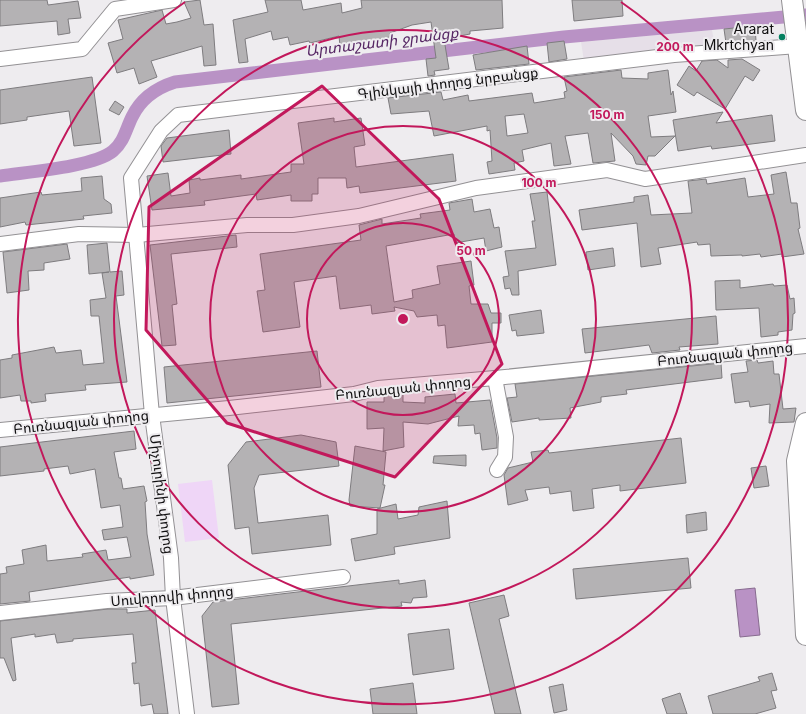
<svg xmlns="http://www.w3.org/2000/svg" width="806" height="714" viewBox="0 0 806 714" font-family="Inter,'Noto Sans Armenian',sans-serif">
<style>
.built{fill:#e6dfe8}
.green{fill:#efd6f7}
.water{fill:#b992c5;stroke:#876b8f}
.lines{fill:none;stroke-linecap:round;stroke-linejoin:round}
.canal{stroke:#b992c5;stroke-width:13}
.building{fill:#b4b2b4;stroke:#7e7c7f;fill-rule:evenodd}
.minor-casing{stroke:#939194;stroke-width:16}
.secondary-casing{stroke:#939194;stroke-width:22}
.minor{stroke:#fff;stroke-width:14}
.secondary{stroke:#fff;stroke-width:20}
.marked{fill:#c2185b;fill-opacity:0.2;stroke:#c2185b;stroke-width:3;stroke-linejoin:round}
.ring{fill:none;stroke:#c2185b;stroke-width:2}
.poi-dot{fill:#058161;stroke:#eeecef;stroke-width:1.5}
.labels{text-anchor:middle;stroke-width:4;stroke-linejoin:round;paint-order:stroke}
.poi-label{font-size:14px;fill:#111011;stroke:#eeecef;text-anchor:end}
.street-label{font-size:14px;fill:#111011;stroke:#eeecef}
.water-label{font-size:15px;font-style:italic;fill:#562664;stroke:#eeecef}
.centre{fill:#c2185b;stroke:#eeecef;stroke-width:2}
.ring-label{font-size:12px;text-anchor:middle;font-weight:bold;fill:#c2185b;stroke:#eeecef;stroke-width:4;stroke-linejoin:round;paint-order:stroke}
</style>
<rect width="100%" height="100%" fill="#eeecef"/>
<polygon class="built" points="712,30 715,47 584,61 581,42"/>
<polygon class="green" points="212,480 219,538 185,542 178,484"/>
<polygon class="water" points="755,588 760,635 740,637 735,590"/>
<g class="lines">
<path class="canal" d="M0 176C26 172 94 167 113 151 124 142 126 129 132 117 141 98 156 88 175 82L564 37 806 15"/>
</g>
<g class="building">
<polygon points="0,0 47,0 48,5 78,1 81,18 68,19 70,33 58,35 57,21 0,26"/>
<polygon points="200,0 204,25 213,24 216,65 204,66 202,46 151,61 157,77 139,84 134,68 117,73 108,43 123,39 118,20 162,10 166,24 177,22 191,18 184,2"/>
<polygon points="265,0 301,0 303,10 341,3 342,13 362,8 361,0 502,0 503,28 470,31 470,34 444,39 449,69 434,71 435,75 428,76 426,59 436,58 431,22 412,25 390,33 390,37 340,46 339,36 310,43 309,41 290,45 288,37 273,40 271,31 245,39 248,62 239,63 233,20 268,12"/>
<polygon points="572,0 622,0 623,16 574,21"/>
<polygon points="755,26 756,41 726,43 724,29"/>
<polygon points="564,41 567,59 549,62 547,43"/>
<polygon points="527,46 529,64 476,70 473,55"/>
<polygon points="742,59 760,70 753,81 745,76 725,109 697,92 694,96 677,85 689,66 696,71 702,61 717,60 728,68 728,60"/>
<path d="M621 70 622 78 648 79V73L668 70 671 95 673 91 676 112 648 116 651 137 675 136 655 156H648L646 165 636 164 633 156 611 133 615 161 593 163 588 133 565 136 571 164 554 166 551 143 522 150 524 161 514 163 515 170 489 174 487 162 492 161 490 130 487 131V126L434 136 429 111 391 114 388 98 441 92 443 100 468 95 469 101 532 93 534 103 565 98 564 92 567 91 564 77ZM524 114 528 133 507 136 505 116Z"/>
<polygon points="92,77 101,143 74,146 69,111 27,117 27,120 0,124 0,90"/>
<polygon points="115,101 124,107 119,115 109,110"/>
<polygon points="723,112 716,123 772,115 775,141 712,149 711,146 678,151 673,120"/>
<polygon points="334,118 334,122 361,118 365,145 354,147 356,167 453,154 456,181 360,193 359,186 347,188 346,178 318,178 318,194 312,194 312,201 291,201 291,195 257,200 256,194 204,201 205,205 152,210 147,176 168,173 171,196 190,193 189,180 200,178 200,180 241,175 241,179 291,172 291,164 304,164 298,123"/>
<polygon points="229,130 231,154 163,162 161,146 167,138"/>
<polygon points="786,172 791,203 797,203 800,228 798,229 804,254 782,257 782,254 761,257 760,254 742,256 742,255 711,256 710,244 698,245 697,242 658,248 661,264 641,267 637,223 582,230 579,210 634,202 634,197 648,195 651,215 692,213 688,181 706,179 707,184 745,178 748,197 774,194 771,175"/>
<polygon points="102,176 104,199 111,204 112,213 83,216 84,219 26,225 25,222 0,227 0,198 41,192 42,195 82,191 81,178"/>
<polygon points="547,192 556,265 518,271 519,295 512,295 510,288 505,289 503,277 509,276 505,251 536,248 532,221 535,221 530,194"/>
<polygon points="472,199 474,212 490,209 494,228 499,227 502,247 486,251 484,238 455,243 454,234 386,246 394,302 413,298 412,290 440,284 437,266 471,261 474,285 469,286 471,304 488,304 491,313 501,313 501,323 492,323 492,342 447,348 445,325 438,326 437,315 417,317 414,311 394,307 395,311 372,314 371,305 340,309 336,276 294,282 300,327 263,332 257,291 265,290 260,254 361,240 359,225 382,219 382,224 421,218 420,214 450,210 449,203"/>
<polygon points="236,235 237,247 171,254 177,304 172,305 176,345 162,346 150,245"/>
<polygon points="107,243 110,272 122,271 124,295 116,296 127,382 85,385 86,390 45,394 46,401 31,403 31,401 21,401 20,395 0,398 0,360 12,358 12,355 54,347 56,353 81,350 83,365 104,363 99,316 91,316 90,300 106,298 102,273 109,272 89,274 87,245"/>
<polygon points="67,244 70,259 44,263 44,270 28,271 29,290 7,293 3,252"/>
<polygon points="613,248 615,266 588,270 586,252"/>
<polygon points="740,280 740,288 773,284 774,286 787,285 790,299 794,298 795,313 793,314 792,330 778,332 778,335 761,337 759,308 716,310 715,281"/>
<polygon points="541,310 544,333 517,336 516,330 512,331 509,315"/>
<polygon points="716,316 718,344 679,347 680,350 652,353 649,345 585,353 582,329"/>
<polygon points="317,351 321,387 167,403 164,367"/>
<polygon points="757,360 758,363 773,361 774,374 779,374 783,409 796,408 794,422 769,423 770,404 750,407 749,401 735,403 731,374 748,372 746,361"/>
<polygon points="721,363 722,378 626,390 627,394 601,397 601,402 570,408 571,418 539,420 539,418 512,422 507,398 517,397 515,384"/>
<polygon points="403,394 403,402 425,403 425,397 455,394 456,403 490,400 497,438 497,448 482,450 480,433 475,434 474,425 458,426 459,416 428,424 403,422 404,447 383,451 384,428 367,429 367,402 384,402 384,396"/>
<polygon points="134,431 136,449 114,452 119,478 121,478 123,489 144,486 147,501 145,502 147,534 154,575 130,579 130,577 29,592 30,601 0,604 0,574 7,573 6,567 24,564 22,550 46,545 47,561 83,557 82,554 106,550 108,560 131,557 127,537 104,540 102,530 123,527 120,505 101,508 95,469 70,474 68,466 44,469 44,471 0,476 0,447"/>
<polygon points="301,435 336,442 339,466 259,475 254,488 258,523 328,515 331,545 252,554 249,527 235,529 228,465 246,442"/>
<polygon points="681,438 686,483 620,491 620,485 592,489 594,508 573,511 571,491 550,494 549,487 525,490 528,500 508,505 504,475 508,468 533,462 531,452 548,450 549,453"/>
<polygon points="355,446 386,452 383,485 385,485 380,508 350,506 349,500"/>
<polygon points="466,455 466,466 433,463 434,456"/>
<polygon points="766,466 769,486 754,488 751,468"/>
<polygon points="447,501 450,538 394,547 395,554 355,561 351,539 377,534 377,509 396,504 398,519 418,515 419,507"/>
<polygon points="706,512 707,530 687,533 686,515"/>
<polygon points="688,558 691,588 576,599 573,569"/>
<polygon points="399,580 399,584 425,580 427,597 413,598 411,603 401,602 402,606 231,624 239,704 212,707 202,616 213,602"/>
<polygon points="504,595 509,616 499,619 521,714 495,714 469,603"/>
<polygon points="108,609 127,609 127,613 155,610 168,714 154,714 152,704 141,706 139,683 134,684 132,663 136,663 133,634 73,639 73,641 57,643 55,634 35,637 35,634 11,638 16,680 13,681 4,658 0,658 0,621"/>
<polygon points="449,629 454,669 413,675 408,634"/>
<polygon points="772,673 777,690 771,691 776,708 755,714 713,714 708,696 760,681 758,677"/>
<polygon points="413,683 417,714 373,714 370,689"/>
<polygon points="563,684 567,710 554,713 549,687"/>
<polygon points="680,693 687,714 667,714 662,699"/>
</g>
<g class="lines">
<defs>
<g id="minor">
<polyline points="0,59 82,49 115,9 174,0"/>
<polyline points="0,244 79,234 137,235 247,225 293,225 359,216 476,188 607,170 645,179 806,155"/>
<polyline points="495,378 506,437 505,457 497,470"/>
<polyline points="0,430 229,408 354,394 378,388 495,378 806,346"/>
<polyline points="0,613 107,601 173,598 343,577"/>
<polyline points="187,714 173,598 171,558 152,415 131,178 161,131 178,115 674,55 798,46"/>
</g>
<g id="secondary">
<polyline points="792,0 806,110"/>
<polyline points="806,423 797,461 806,635"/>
</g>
</defs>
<use href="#minor" class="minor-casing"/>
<use href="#secondary" class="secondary-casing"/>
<use href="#minor" class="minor"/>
<use href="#secondary" class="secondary"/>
</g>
<path class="marked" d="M322 86 439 199 502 364 395 477 227 423 146 330 149 207Z"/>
<g class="ring">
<circle cx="403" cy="319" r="96"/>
<circle cx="403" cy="319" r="193"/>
<circle cx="403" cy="319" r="289"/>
<path d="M621 2A385 385 0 1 1 185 2"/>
</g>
<circle class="poi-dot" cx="782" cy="37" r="4"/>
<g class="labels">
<g class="poi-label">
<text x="774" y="34">Ararat<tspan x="774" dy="16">Mkrtchyan</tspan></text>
</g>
<g class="street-label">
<text transform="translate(448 83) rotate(-7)" y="5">Գլինկայի փողոց նրբանցք</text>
<text transform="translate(725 354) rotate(-6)" y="5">Բուռնազյան փողոց</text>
<text transform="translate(403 388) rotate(-6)" y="5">Բուռնազյան փողոց</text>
<text transform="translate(81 422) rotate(-6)" y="5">Բուռնազյան փողոց</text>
<text transform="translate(162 494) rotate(83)" y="5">Միչուրինի փողոց</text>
<text transform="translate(172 596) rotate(-5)" y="5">Սուվորովի փողոց</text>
</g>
<g class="water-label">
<text transform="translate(382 42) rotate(-7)" y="5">Արտաշատի ջրանցք</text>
</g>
</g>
<circle cx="403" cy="319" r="6" class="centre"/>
<g class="ring-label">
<text x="675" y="51">200 m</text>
<text x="607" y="119">150 m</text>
<text x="539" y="187">100 m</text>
<text x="471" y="255">50 m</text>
</g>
</svg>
